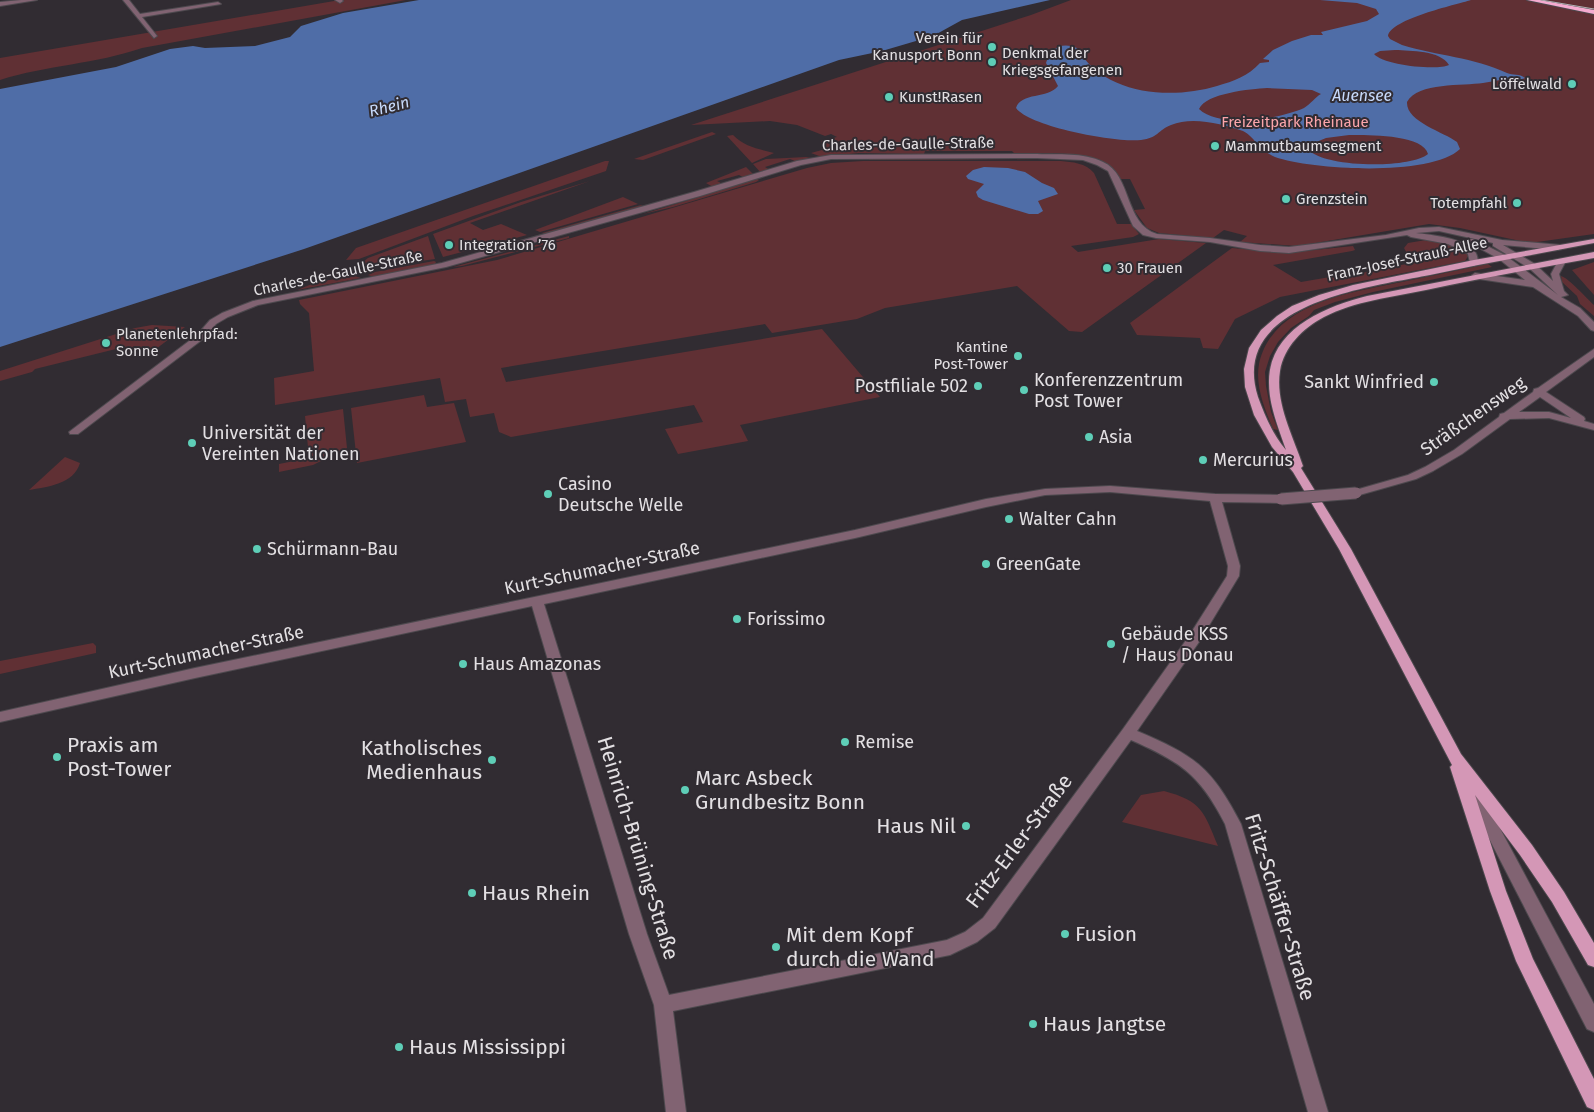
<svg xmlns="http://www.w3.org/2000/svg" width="1594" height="1112" viewBox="0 0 1594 1112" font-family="'Fira Sans',sans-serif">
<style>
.green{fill:#603034}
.water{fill:#4f6da7;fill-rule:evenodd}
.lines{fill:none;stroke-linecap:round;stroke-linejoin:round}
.minor-casing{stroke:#4d494e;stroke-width:2}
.major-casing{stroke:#4d494e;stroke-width:2}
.highway-casing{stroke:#4d494e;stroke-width:2}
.minor{fill:#816372;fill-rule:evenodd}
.major{fill:#d497b6;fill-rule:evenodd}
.highway{fill:#f5abd0;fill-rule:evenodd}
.tram{stroke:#b3b0b3;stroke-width:1}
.minor-bridge-casing{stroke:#4d494e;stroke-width:13;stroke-linecap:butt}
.minor-bridge{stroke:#816372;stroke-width:11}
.poi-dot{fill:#5eceb7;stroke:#312c32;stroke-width:2}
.labels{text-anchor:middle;stroke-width:4;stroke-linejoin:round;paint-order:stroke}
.far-poi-label{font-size:15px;fill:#e3e0e3;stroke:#312c32;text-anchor:start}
.far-park-label{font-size:15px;fill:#fba5aa;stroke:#312c32}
.far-street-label{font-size:15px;fill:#e3e0e3;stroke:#312c32}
.far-water-label{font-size:16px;font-style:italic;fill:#c7dafc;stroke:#312c32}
.poi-label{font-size:18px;fill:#e3e0e3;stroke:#312c32;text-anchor:start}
.street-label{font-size:18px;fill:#e3e0e3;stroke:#312c32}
.near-poi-label{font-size:21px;fill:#e3e0e3;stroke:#312c32;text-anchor:start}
.near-street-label{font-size:21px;fill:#e3e0e3;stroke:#312c32}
</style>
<rect width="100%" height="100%" fill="#312c32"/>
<g class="green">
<path d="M340 0H406L142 48C96 64 47 65 0 80V58Z"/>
<path d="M1071 0H1594V234L1530 243 1460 228 1429 224 1297 246 1240 242 1247 236 1224 230 1213 238 1159 233 1147 228 1134 210 1145 209 1130 179H1119C1106 147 1044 154 1015 154L1012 151H925L924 154 859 153 822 157 811 153 822 150 821 141 837 137 831 134 825 136 797 125 770 121 691 125 1031 15Z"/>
<polygon points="712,132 716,134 643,160 634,159"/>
<path d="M733 135C745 147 759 149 774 153L752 163 727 136Z"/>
<polygon points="806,157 811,158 797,162 790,159 765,167 770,170 761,173 753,164 766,159"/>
<polygon points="865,157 1034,158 1037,159 870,160"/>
<polygon points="605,161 609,161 606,171 473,216 359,259 346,260 356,248"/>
<path d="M863 161H1061C1072 162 1086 163 1094 173L1117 224H1131L1139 234 1133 237 1071 246 1078 252 1159 239 1206 243 1082 332 1069 331 1017 286 885 308 857 319 772 333 765 324 501 368 506 382 822 329 880 397 740 425 748 441 678 454 665 429 703 422 694 405 511 437 499 432 494 413 470 417 466 399 445 402 440 378 275 405 274 378 314 371 309 313 300 304 299 300 497 260 807 168 831 163Z"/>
<polygon points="746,167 754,175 745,178 739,175 717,181 723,184 713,187 706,183"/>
<polygon points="757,179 759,180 756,182 673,207 643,214"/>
<polygon points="590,181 470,223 483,230 501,224 527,235 443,257 433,234 521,202"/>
<polygon points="623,197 638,204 540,232 535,230"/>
<polygon points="641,205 644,207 545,234 542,233"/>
<polygon points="428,236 435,259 380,267 365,266 363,262 368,258"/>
<polygon points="569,236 569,238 462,266 453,267"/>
<path d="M1426 240C1439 241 1461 243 1468 256L1465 261 1280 297 1235 319 1218 349 1203 348 1200 338 1137 335 1130 323 1232 248 1277 252 1305 251 1353 246 1355 250 1352 251 1273 265 1301 282 1330 277 1337 278 1406 264 1410 259 1404 248 1408 243Z"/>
<polygon points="434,261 436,262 435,264 374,277 368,275 375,272"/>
<polygon points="1594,262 1594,295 1572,270"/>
<path d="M1488 264 1492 267 1373 292 1335 302 1314 310 1309 316 1291 328 1278 342 1270 356 1265 372 1266 386 1271 412 1278 430 1273 429C1265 409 1255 387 1259 364 1272 303 1352 292 1402 282 1431 276 1459 270 1488 264Z"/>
<polygon points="355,276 361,278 297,290 317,282"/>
<path d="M1561 276C1570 279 1585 297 1594 305V316L1580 304 1577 296 1562 282Z"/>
<polygon points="152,325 185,327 144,358 134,347 124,347 35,369 32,372 0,381 0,371 135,328"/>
<polygon points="424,395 427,407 454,403 466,442 357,463 351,408"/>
<polygon points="343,409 347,448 313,465 279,472 279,464 309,458 305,416"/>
<path d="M65 457 80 463C74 484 47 487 29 490Z"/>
<polygon points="93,643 96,646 96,653 0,674 0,661"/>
<path d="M1164 791C1202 801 1204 812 1218 846L1122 822 1141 795Z"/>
</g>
<g class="water">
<polygon points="419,0 1050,0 962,20 933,36 882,51 839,60 304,249 0,347 0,89 116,67 170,49 193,46 205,48 255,46 290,37 301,26 343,13"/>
<path d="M1320 0H1471C1455 5 1391 19 1388 36L1390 39 1402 45C1438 56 1473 57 1507 73 1513 76 1519 73 1525 78 1518 81 1512 78 1506 79 1498 80 1491 82 1483 83 1463 86 1418 82 1407 102 1406 122 1444 132 1457 142L1460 149C1431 177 1312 170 1275 157 1257 149 1256 138 1243 131 1223 124 1192 116 1171 125 1158 130 1158 138 1141 140 1117 143 1030 127 1016 108 1021 92 1048 99 1058 86L1046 63C1051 47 1062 42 1077 48 1104 95 1170 100 1217 86 1234 81 1248 76 1260 63L1269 62V60L1263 59 1273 50 1292 41 1311 35H1323L1321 32 1367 21 1379 14 1376 9 1357 3ZM1395 50C1411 51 1440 50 1449 65 1437 71 1383 65 1374 54L1380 51ZM1267 88 1312 90 1321 94C1315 97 1311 104 1304 108 1279 119 1220 129 1199 109 1206 93 1251 89 1267 88ZM1349 135C1366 135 1423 134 1428 154 1410 169 1323 168 1308 149L1309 145 1326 138Z"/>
<polygon points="984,167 1008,168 1025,172 1042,183 1054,188 1058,194 1038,201 1043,211 1038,214 1029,214 983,200 978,197 976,192 984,184 968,179 966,176 973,170"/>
</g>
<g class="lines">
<defs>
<g id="minor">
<polygon points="21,0 37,0 0,6 0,2"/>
<polygon points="123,0 129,0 140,14 218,2 221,4 142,17 157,36 154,38"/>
<polygon points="335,0 342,0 343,1 340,3"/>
<path d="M1037 154C1058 155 1083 152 1103 162 1132 175 1124 224 1157 234L1210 238 1260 245 1289 247 1386 235 1419 228 1439 227 1502 240 1561 245 1562 247 1558 250 1503 245 1535 264 1553 281 1551 274 1558 261 1565 259 1566 261 1559 274 1564 291 1568 295 1561 297 1580 308 1594 322V331L1591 330 1578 316 1533 287 1472 278 1471 276 1475 273 1525 280 1499 259 1470 243V239H1473L1505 255 1558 295 1529 268 1493 246V243L1439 231 1416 233C1431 235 1465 238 1475 252 1477 254 1478 260 1478 263L1474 266 1470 263 1468 254 1448 244 1411 237 1407 235 1289 253 1260 251 1210 242 1156 238 1143 235 1133 226 1108 171 1097 165 1083 160 1037 158 831 159 801 165 700 196 446 267 258 305 228 317 216 324 203 339 78 434H70L69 432 197 335 210 320 222 313 253 301 442 263 694 192 797 161 831 155Z"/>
<path d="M1594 349V357L1546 392 1584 417 1585 419 1584 421 1594 424V430L1549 418 1510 419 1462 454 1433 471 1416 479 1356 496 1350 493 1352 491 1408 475 1425 467 1454 450 1499 417 1500 414 1504 413 1533 392 1534 389 1538 388ZM1540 397 1571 418 1549 412H1519Z"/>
<path d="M1110 486 1215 494 1281 495 1287 499 1281 503 1222 502 1240 566 1239 576 1199 642 1137 731C1196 756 1211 767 1241 824L1328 1112H1308L1225 824C1200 775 1181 762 1131 740L995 928 977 942 950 955 673 1011 686 1112H666L654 1005 629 934 532 606 195 678 0 722V712L195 668 855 530 986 499 1045 489ZM1110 492 1210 501 1228 566 1227 576 1189 636 1123 729 983 918 965 932 947 940 669 995 647 934 544 604 855 538 986 507 1045 495Z"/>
<polygon points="1468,776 1473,778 1594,1004 1594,1032 1587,1029 1460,782 1463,778"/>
</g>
<path id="major" d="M1594 239V243C1539 254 1485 263 1430 275 1370 287 1228 303 1258 397 1265 416 1273 435 1286 450 1279 429 1269 406 1269 383 1268 330 1324 307 1367 296L1594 252V258C1538 268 1482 278 1426 290 1392 297 1355 301 1324 317 1303 328 1284 347 1280 371 1275 403 1293 436 1303 466L1301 468 1351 549 1461 754 1532 845 1564 892 1594 943V967L1588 965 1552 902 1520 855 1475 795 1506 891 1533 959 1594 1079V1110L1587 1107 1516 961 1490 891 1450 767 1452 765 1339 549 1293 472 1272 447 1254 415 1245 387 1244 369 1249 348 1261 330 1277 316 1292 306 1319 295 1353 285 1474 260Z"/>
<polygon id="highway" points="1527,0 1540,0 1594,10 1594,14"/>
</defs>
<use href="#minor" class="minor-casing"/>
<use href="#major" class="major-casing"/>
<use href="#highway" class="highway-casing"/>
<use href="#minor" class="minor"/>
<use href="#major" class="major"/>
<use href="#highway" class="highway"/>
<polyline class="tram" points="1541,0 1594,9"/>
<defs>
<polyline id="minor-bridge" points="1281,499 1356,493"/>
</defs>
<use href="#minor-bridge" class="minor-bridge-casing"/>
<use href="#minor-bridge" class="minor-bridge"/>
</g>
<g class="poi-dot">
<circle cx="992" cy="47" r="5"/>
<circle cx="992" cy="62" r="5"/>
<circle cx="1572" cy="84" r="5"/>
<circle cx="889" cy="97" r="5"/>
<circle cx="1215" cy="146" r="5"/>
<circle cx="1286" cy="199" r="5"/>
<circle cx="1517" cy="203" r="5"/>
<circle cx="449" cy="245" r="5"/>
<circle cx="1107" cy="268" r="5"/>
<circle cx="106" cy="343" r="5"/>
<circle cx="1018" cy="356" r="5"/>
<circle cx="1434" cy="382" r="5"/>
<circle cx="978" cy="386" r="5"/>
<circle cx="1024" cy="390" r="5"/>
<circle cx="1089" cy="437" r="5"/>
<circle cx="192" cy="443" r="5"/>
<circle cx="1203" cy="460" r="5"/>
<circle cx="548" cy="494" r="5"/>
<circle cx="1009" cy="519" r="5"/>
<circle cx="257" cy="549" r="5"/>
<circle cx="986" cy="564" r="5"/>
<circle cx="737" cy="619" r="5"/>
<circle cx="1111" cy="644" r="5"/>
<circle cx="463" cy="664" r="5"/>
<circle cx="845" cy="742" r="5"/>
<circle cx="57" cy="757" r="5"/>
<circle cx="492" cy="760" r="5"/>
<circle cx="685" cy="790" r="5"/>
<circle cx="966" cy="826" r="5"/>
<circle cx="472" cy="893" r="5"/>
<circle cx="1065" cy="934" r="5"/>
<circle cx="776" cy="947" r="5"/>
<circle cx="1033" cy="1024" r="5"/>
<circle cx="399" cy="1047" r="5"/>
</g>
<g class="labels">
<g class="far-poi-label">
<text x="982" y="43" text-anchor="end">Verein für<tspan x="982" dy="17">Kanusport Bonn</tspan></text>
<text x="1002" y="58">Denkmal der<tspan x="1002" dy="17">Kriegsgefangenen</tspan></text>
<text x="1562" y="89" text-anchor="end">Löffelwald</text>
<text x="899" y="102">Kunst!Rasen</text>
<text x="1225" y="151">Mammutbaumsegment</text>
<text x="1296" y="204">Grenzstein</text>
<text x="1507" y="208" text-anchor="end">Totempfahl</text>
<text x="459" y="250">Integration ʼ76</text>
<text x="1117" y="273">30 Frauen</text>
<text x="116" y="339">Planetenlehrpfad:<tspan x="116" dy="17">Sonne</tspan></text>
<text x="1008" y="352" text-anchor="end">Kantine<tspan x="1008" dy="17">Post-Tower</tspan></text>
</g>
<g class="far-park-label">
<text x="1295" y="127">Freizeitpark Rheinaue</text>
</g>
<g class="far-street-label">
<text transform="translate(908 144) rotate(-1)" y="5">Charles-de-Gaulle-Straße</text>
<text transform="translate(1407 259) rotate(-12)" y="5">Franz-Josef-Strauß-Allee</text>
<text transform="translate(338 273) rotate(-12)" y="5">Charles-de-Gaulle-Straße</text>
</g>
<g class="far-water-label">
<text x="1362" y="101">Auensee</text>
<text transform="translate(389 106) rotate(-14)" y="6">Rhein</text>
</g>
<g class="poi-label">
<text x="1034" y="386">Konferenzzentrum<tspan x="1034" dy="21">Post Tower</tspan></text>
<text x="1424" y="388" text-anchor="end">Sankt Winfried</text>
<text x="968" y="392" text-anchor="end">Postfiliale 502</text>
<text x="202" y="439">Universität der<tspan x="202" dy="21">Vereinten Nationen</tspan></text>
<text x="1099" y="443">Asia</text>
<text x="1213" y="466">Mercurius</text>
<text x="558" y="490">Casino<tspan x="558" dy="21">Deutsche Welle</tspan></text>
<text x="1019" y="525">Walter Cahn</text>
<text x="267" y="555">Schürmann-Bau</text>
<text x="996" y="570">GreenGate</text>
<text x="747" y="625">Forissimo</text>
<text x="1121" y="640">Gebäude KSS<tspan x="1121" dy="21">/ Haus Donau</tspan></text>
<text x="473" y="670">Haus Amazonas</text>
<text x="855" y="748">Remise</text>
</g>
<g class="street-label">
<text transform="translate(1473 416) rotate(-35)" y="6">Sträßchensweg</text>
<text transform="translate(602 568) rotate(-12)" y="6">Kurt-Schumacher-Straße</text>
<text transform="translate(206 652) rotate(-12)" y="6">Kurt-Schumacher-Straße</text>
</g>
<g class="near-poi-label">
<text x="67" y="752">Praxis am<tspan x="67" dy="24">Post-Tower</tspan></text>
<text x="482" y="755" text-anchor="end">Katholisches<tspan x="482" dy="24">Medienhaus</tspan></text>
<text x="695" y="785">Marc Asbeck<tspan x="695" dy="24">Grundbesitz Bonn</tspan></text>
<text x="956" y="833" text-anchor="end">Haus Nil</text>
<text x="482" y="900">Haus Rhein</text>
<text x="1075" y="941">Fusion</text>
<text x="786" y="942">Mit dem Kopf<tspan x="786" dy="24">durch die Wand</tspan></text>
<text x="1043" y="1031">Haus Jangtse</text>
<text x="409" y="1054">Haus Mississippi</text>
</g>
<g class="near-street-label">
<text transform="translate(1019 841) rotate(-53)" y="7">Fritz-Erler-Straße</text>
<text transform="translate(638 848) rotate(73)" y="7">Heinrich-Brüning-Straße</text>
<text transform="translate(1280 907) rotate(73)" y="7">Fritz-Schäffer-Straße</text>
</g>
</g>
</svg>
